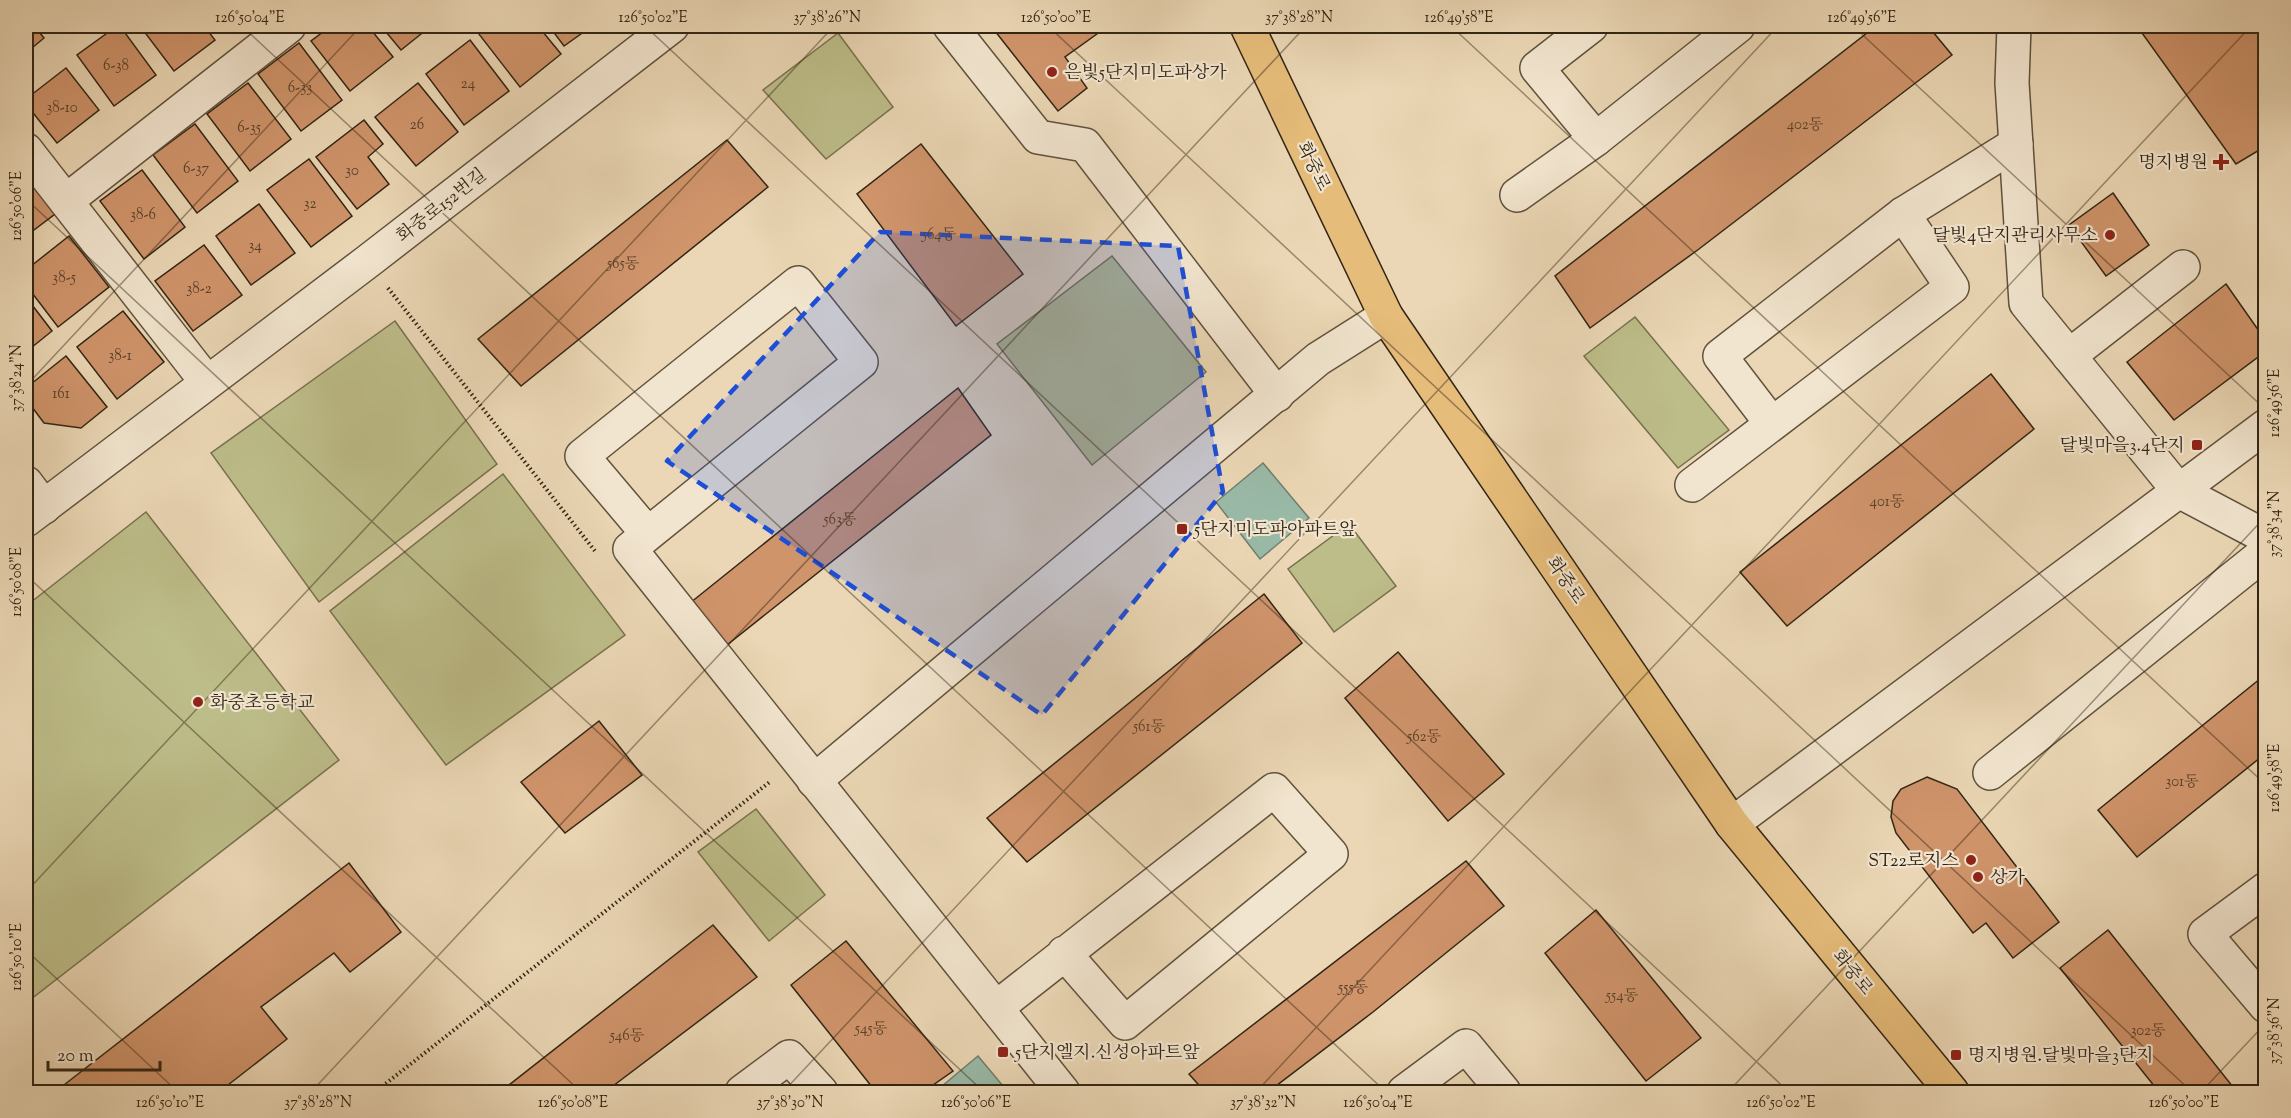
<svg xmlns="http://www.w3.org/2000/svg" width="2291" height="1118" viewBox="0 0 2291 1118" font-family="'Sorts Mill Goudy','Noto Serif KR',serif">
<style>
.green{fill:#bdbd89;stroke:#78714e;stroke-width:1.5}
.water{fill:#99baa8;stroke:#707e6d;stroke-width:1.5}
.building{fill:#d0946b;stroke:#322514;stroke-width:1.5}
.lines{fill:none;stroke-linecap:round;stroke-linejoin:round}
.minor-casing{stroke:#60523c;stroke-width:36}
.major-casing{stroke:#322514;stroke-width:36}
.path{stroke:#322514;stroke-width:4;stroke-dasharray:1.5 3;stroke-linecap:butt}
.minor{stroke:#f2e5cf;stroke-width:33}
.major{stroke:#e6bc7a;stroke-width:33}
.marked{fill:#1d4ed8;fill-opacity:0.2;stroke:#1d4ed8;stroke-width:4.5;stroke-dasharray:12 8;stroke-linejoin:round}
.ticks{fill:none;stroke:#322514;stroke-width:1.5;stroke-opacity:0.45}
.poi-dot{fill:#8f2418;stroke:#f2e5cf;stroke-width:2}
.labels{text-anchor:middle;stroke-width:4.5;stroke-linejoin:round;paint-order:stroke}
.number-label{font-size:15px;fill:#5a412a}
.poi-label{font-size:18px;fill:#322514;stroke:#f2e5cf;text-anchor:start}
.street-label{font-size:18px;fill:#322514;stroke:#f2e5cf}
.neatline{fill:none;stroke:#322514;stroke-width:2}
.ticks-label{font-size:15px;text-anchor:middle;fill:#322514}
</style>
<rect width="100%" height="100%" fill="#ebd7b5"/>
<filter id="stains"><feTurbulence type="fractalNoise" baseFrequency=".00333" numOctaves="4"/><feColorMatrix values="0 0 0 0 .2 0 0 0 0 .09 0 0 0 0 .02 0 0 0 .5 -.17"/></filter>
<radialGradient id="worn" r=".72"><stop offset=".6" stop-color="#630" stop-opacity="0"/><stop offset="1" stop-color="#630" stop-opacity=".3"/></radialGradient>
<g class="green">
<polygon points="838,33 893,107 826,159 763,90"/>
<polygon points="1112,256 1206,372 1092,465 997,344"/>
<polygon points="1635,317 1729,430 1678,468 1584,356"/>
<polygon points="395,321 497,464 319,602 211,453"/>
<polygon points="503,474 625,635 446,765 330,611"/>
<polygon points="146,512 339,760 26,1003 26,606"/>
<polygon points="1349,524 1396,586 1334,632 1288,569"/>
<polygon points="756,809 825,895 769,941 698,852"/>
</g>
<g class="water">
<polygon points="1263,463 1309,518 1260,559 1216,502"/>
<polygon points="978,1056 1008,1092 935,1092"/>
</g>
<g class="building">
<polygon points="26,26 34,26 44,38 26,53"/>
<polygon points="117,26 120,26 156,75 114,106 77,55"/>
<polygon points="140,26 204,26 215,40 174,71"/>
<polygon points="331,26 368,26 393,57 350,91 311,41"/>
<polygon points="381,26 431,26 401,50"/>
<polygon points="479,26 538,26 561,54 520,87 475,29"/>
<polygon points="549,26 592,26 564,46"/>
<polygon points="991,26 1108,26 1065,57 1087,88 1058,111"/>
<polygon points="1876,26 1928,26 1952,55 1699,249 1590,328 1555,276"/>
<polygon points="2137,26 2266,26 2266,146 2236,164"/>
<polygon points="470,40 509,91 464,125 426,74"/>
<polygon points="299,43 342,100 301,131 258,74"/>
<polygon points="66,68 99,110 57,143 26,104 26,99"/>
<polygon points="248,83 291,139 250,171 207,114"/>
<polygon points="418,83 458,132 416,166 375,117"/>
<polygon points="364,120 383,144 368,157 389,184 357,209 316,157"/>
<polygon points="195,124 238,181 197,213 153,155"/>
<polygon points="727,140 768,187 521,386 478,339"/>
<polygon points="921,144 1023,274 956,326 857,194"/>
<polygon points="309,159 352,216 311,247 267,190"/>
<polygon points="142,170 185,227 144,259 100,201"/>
<polygon points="26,175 55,214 26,236"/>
<polygon points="2113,193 2149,245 2106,276 2069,225"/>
<polygon points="259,204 295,253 251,285 216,236"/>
<polygon points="69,236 109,287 58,327 26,285 26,270"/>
<polygon points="204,245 242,295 193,331 155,281"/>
<polygon points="2226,284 2266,341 2266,351 2174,420 2127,362"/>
<polygon points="26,297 52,331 26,352"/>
<polygon points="123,311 164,362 117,399 77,347"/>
<polygon points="66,356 107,407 81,428 44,423 26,399 26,388"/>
<polygon points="1991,374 2034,429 1787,626 1740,572"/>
<polygon points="958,388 991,435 727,645 690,603"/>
<polygon points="1264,594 1302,643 1027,862 987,818"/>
<polygon points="1398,652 1504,774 1448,821 1345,698"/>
<polygon points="2266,674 2266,753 2137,857 2098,810"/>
<polygon points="599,721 642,775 565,833 521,782"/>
<polygon points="1927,777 1957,789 2059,922 2013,958 1986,923 1973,933 1896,833 1891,817 1893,801 1901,789"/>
<polygon points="1466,861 1504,906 1373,1012 1268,1092 1205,1092 1189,1074"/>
<polygon points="349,863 401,932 350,972 334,953 261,1007 287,1039 219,1092 55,1092"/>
<polygon points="1596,910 1701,1038 1646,1081 1545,953"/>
<polygon points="713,925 757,977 605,1092 500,1092"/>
<polygon points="2108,930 2237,1092 2159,1092 2060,968"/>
<polygon points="846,941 953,1071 923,1092 876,1092 791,985"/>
</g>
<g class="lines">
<defs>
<g id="minor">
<polyline points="950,26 1038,137 1085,145 1277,395"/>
<polyline points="1591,26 1537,68 1596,139"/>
<polyline points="2014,26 2012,83 2026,303 2179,491 2266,537"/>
<polyline points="26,150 206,381"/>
<polyline points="1517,195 1596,139 1738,26"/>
<polyline points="66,201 289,26"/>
<polyline points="1903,214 2016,144"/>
<polyline points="2069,356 2183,267"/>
<polyline points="26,483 44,507"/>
<polyline points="1692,485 1952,287 1903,214 1720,356 1772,424"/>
<polyline points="26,520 367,262 672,26"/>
<polyline points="648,534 582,456 798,283 861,362 648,534 630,549 1063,1092"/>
<polyline points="1990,773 2266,552"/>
<polyline points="814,781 1318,359 1386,316"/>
<polyline points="1732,824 2266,426"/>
<polyline points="2266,889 2205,934 2266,1006"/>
<polyline points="996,1008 1274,790 1331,854 1125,1023 1064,953"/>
<polyline points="742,1092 789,1057 821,1092"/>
<polyline points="1404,1092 1466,1046 1504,1092"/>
</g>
<polyline id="major" points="1247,26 1386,316 1732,824 1952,1092"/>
</defs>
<use href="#minor" class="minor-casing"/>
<use href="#major" class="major-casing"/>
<g class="path">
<polyline points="388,288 595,551"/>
<polyline points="375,1092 771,781"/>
</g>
<use href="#minor" class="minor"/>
<use href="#major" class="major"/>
</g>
<path class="marked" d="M880 232 1178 246 1223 492 1042 715 667 461Z"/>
<path class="ticks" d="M242 26 1386 1092M645 26 1789 1092M1048 26 2192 1092M1451 26 2266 785M1853 26 2266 410M2256 26 2266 34M26 199 984 1092M26 386 361 26M26 575 581 1092M26 892 834 26M26 950 178 1092M311 1092 1306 26M783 1092 1778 26M1256 1092 2251 26M1728 1092 2266 516M2201 1092 2266 1023"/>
<g class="poi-dot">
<circle cx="1052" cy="72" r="6"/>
<path d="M2218 153h6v6h6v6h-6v6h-6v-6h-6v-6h6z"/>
<circle cx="2110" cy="235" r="6"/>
<rect x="2191" y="439" width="12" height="12" rx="3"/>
<rect x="1176" y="523" width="12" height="12" rx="3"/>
<circle cx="198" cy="702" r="6"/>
<circle cx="1971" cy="860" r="6"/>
<circle cx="1978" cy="877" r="6"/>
<rect x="997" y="1046" width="12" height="12" rx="3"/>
<rect x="1950" y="1049" width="12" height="12" rx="3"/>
</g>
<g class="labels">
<g class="number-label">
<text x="116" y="70">6-38</text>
<text x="468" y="88">24</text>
<text x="300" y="92">6-33</text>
<text x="62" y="112">38-10</text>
<text x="417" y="129">26</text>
<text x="1805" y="129">402동</text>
<text x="249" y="132">6-35</text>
<text x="196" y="173">6-37</text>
<text x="352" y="175">30</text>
<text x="310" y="208">32</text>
<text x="143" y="219">38-6</text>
<text x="939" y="239">564동</text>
<text x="255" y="250">34</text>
<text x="623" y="268">565동</text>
<text x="64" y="282">38-5</text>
<text x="199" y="293">38-2</text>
<text x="120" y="360">38-1</text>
<text x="61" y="398">161</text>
<text x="1887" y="506">401동</text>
<text x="840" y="524">563동</text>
<text x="1149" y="731">561동</text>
<text x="1424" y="741">562동</text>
<text x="2182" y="786">301동</text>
<text x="1353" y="992">555동</text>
<text x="1622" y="1000">554동</text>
<text x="871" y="1033">545동</text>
<text x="2148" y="1035">302동</text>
<text x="627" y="1040">546동</text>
</g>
<g class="poi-label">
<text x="1064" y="78">은빛5단지미도파상가</text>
<text x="2208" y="168" text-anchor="end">명지병원</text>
<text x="2098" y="241" text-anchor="end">달빛4단지관리사무소</text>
<text x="2185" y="451" text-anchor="end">달빛마을3.4단지</text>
<text x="1194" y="535">5단지미도파아파트앞</text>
<text x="210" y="708">화중초등학교</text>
<text x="1959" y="866" text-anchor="end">ST22로지스</text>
<text x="1990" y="883">상가</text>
<text x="1015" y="1058">5단지엘지.신성아파트앞</text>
<text x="1968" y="1061">명지병원.달빛마을3단지</text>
</g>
<g class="street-label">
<text transform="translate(1314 166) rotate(64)" y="6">화중로</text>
<text transform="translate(441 205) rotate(-38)" y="6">화중로152번길</text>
<text transform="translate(1566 580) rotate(56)" y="6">화중로</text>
<text transform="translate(1853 972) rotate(51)" y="6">화중로</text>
</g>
</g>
<rect width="2291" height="1118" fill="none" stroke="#ebd7b5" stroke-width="66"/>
<path d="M48 1061v9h112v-9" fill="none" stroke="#322514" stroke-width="3"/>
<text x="57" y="1061" font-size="18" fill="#322514" stroke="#f2e5cf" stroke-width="4.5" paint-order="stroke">20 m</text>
<rect x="33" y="33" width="2225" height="1052" class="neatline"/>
<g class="ticks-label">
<text x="250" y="22">126°50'04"E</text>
<text x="653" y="22">126°50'02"E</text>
<text x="827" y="22">37°38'26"N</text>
<text x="1056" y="22">126°50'00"E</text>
<text x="1299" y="22">37°38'28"N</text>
<text x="1459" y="22">126°49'58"E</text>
<text x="1862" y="22">126°49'56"E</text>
<text transform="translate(16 206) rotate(-90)" y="5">126°50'06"E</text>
<text transform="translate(16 378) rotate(-90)" y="5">37°38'24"N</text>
<text transform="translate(2274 403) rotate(-90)" y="5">126°49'56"E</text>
<text transform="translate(2274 524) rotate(-90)" y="5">37°38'34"N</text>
<text transform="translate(16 582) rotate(-90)" y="5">126°50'08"E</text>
<text transform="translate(2274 778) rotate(-90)" y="5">126°49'58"E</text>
<text transform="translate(16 957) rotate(-90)" y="5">126°50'10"E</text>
<text transform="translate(2274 1031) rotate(-90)" y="5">37°38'36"N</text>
<text x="170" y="1107">126°50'10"E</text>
<text x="318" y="1107">37°38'28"N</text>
<text x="573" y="1107">126°50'08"E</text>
<text x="790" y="1107">37°38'30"N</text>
<text x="976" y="1107">126°50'06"E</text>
<text x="1263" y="1107">37°38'32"N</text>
<text x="1378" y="1107">126°50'04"E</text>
<text x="1781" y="1107">126°50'02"E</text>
<text x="2184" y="1107">126°50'00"E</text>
</g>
<rect width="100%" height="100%" filter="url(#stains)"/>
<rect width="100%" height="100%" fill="url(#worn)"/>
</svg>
